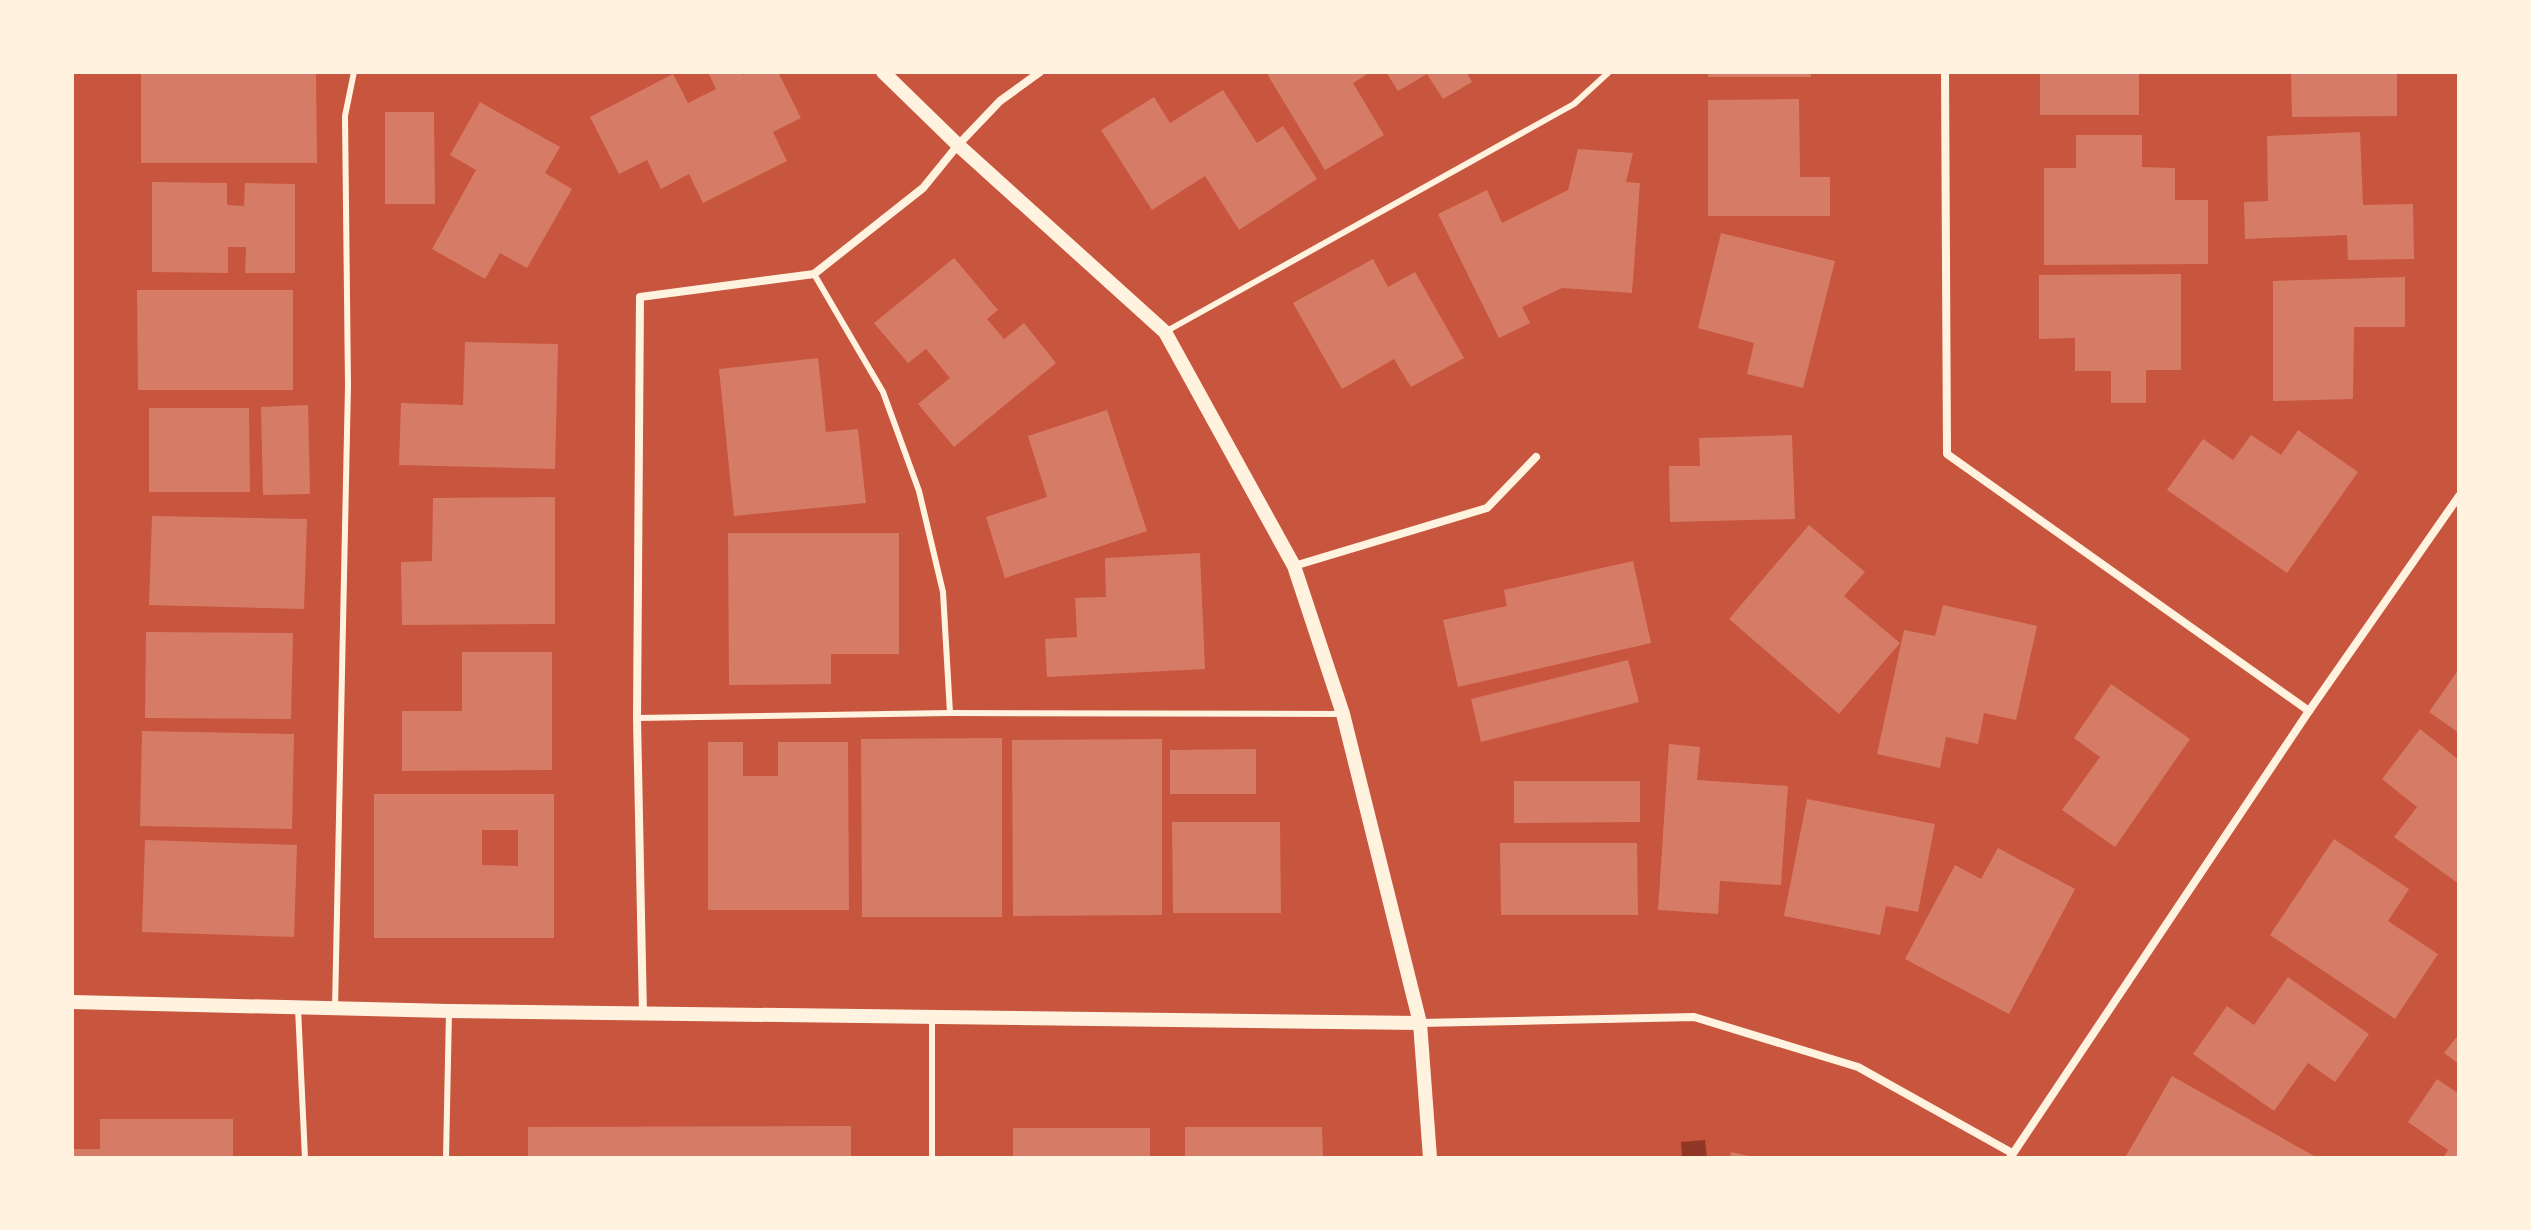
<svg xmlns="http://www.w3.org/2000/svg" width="2531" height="1230" viewBox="0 0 2531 1230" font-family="Arial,sans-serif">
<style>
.water{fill:#8f3625}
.building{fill:#d67c66;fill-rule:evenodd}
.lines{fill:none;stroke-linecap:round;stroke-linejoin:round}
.service{stroke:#fff3e0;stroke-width:6}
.minor{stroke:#fff3e0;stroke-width:8}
.tertiary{stroke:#fff3e0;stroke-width:14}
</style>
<rect width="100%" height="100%" fill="#c8553d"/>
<polygon class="water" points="1705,1140 1707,1158 1682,1158 1681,1142"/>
<g class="building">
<polygon points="141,72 316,72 317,163 141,163"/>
<polygon points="708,72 742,72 743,75 749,72 778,72 801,118 773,132 787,161 703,203 689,174 661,189 647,160 619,174 590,117 673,74 688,103 716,89"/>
<polygon points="1266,72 1371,72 1353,83 1384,135 1325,170"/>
<polygon points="1386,72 1466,72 1472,82 1443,99 1427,74 1398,91"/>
<rect x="1708" y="72" width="103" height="5"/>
<rect x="2040" y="72" width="99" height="43"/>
<polygon points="2291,72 2397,72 2397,116 2292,117"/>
<polygon points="1223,90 1257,143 1283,126 1317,179 1239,230 1205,176 1152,210 1101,130 1154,97 1170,123"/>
<polygon points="1799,99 1800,177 1830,177 1830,216 1708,216 1708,100"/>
<polygon points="480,102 560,147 545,173 572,189 527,268 500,253 485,279 432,249 476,170 450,155"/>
<polygon points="385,112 434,112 435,204 385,204"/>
<polygon points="2360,132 2363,205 2413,204 2414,259 2348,260 2347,235 2245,239 2244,202 2268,201 2267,136"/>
<polygon points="2076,135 2142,135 2142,167 2175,168 2175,200 2208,200 2208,264 2044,265 2044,168 2076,168"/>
<polygon points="1578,149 1633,153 1626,182 1640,183 1632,293 1562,288 1522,307 1530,323 1499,338 1438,214 1487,190 1502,223 1568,190"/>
<polygon points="152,182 227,183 227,205 244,206 245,183 295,184 295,273 245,273 246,247 228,247 228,273 152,272"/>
<polygon points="1721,233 1835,261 1803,388 1747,374 1754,343 1698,328"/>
<polygon points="954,258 998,310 987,319 1004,339 1024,323 1056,363 954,447 918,404 950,378 926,349 908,363 874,323"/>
<polygon points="1373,259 1388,287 1415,272 1464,358 1411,387 1394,359 1342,389 1293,303"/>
<polygon points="2181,274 2181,370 2146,370 2146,403 2111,403 2111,371 2075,371 2075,338 2039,339 2039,275"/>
<polygon points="2405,277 2405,327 2354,327 2353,399 2273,401 2273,281"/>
<polygon points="137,290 293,290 293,390 138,390"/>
<polygon points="465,342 558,344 555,469 399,465 401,403 463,405"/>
<polygon points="818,358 826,432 858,429 866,503 734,516 719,369"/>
<polygon points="308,405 310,494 263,495 261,407"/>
<polygon points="149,408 249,408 250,492 149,492"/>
<polygon points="1107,410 1147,531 1005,578 986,517 1047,497 1028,436"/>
<polygon points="2298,430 2358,472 2287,573 2167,490 2203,439 2233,460 2251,435 2281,455"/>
<polygon points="1792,435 1795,519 1670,522 1669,466 1700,466 1699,438"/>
<polygon points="555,497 555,624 402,625 401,562 432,561 433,498"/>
<polygon points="152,516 307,519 304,609 149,605"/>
<polygon points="1809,525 1865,572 1844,596 1900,643 1839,714 1729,619"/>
<polygon points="728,533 899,533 899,654 831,654 831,684 729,685"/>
<polygon points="1200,553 1205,669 1047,677 1045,639 1077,637 1075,598 1106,597 1105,558"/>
<polygon points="1633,561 1651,643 1458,687 1443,620 1507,606 1504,590"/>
<polygon points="1943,605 2037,626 2016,720 1984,713 1978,744 1946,737 1940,768 1877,754 1904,630 1935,636"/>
<polygon points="146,632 293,633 291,719 145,718"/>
<polygon points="462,652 552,652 552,770 402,771 402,711 462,711"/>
<polygon points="1628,660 1639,702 1481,742 1471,699"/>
<polygon points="2459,669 2459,733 2429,712"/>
<polygon points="2111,684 2190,739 2115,847 2062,810 2100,757 2074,738"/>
<polygon points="2420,729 2459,760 2459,884 2394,837 2417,807 2382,779"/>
<polygon points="142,731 294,734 292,829 140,826"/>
<polygon points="1002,738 1002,917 862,917 861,739"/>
<polygon points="1162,739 1162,915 1013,916 1012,740"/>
<polygon points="708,742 743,742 743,776 778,776 778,742 848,742 849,910 708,910"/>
<polygon points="1669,744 1700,747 1697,780 1788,786 1781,885 1720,881 1718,914 1658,910"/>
<polygon points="1256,749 1256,794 1170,794 1170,750"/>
<polygon points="1514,781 1640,781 1640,822 1514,823"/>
<path d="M374 794H554V938H374ZM482 830H518V866L482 865Z"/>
<polygon points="1807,799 1935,824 1918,912 1886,906 1880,935 1784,916"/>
<polygon points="1172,822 1280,822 1281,913 1173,913"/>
<polygon points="2334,839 2409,889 2388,921 2438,954 2395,1019 2270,935"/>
<polygon points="145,840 297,845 294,937 142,932"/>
<polygon points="1500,843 1637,843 1638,915 1501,915"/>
<polygon points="1998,848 2075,889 2009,1014 1905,959 1955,865 1981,879"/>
<polygon points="2288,977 2369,1034 2335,1082 2308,1063 2274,1111 2193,1054 2227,1006 2254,1025"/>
<polygon points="2459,1034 2459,1064 2444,1053"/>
<polygon points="2172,1076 2314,1156 2312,1158 2125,1158"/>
<polygon points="2437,1079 2459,1094 2459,1158 2443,1158 2448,1150 2408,1122"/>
<polygon points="100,1119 233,1119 233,1158 72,1158 72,1149 100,1149"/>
<polygon points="851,1126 851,1158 528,1158 528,1127"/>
<polygon points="1185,1127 1322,1127 1323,1158 1185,1158"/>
<rect x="1013" y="1128" width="137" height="30"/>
<polygon points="1731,1152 1753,1157 1753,1158 1730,1158"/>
</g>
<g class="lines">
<g class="service">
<polyline points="814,274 883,392 919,491 943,592 950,713"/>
<polyline points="1165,332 1574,104 1609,72"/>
<polyline points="637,718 950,713 1343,714"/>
<polyline points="298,1008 305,1158"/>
<polyline points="335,1009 348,385 345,116 354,72"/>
<polyline points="446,1158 449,1011"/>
<polyline points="932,1158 932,1018"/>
</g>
<g class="minor">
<polyline points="1945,72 1947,454 2309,711"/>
<polyline points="1294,566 1487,508 1536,457"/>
<polyline points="643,1014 637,718 640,297 814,274 923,188 958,145 1000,101 1040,72"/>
<polyline points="1420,1023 1694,1017 1858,1067 2012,1153"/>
<polyline points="2010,1158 2309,711 2459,496"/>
</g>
<g class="tertiary">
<polyline points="883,72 958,145 1165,332 1294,566 1343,714 1420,1023 1430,1158"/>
<polyline points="72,1002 449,1011 1420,1023"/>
</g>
</g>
<rect width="2531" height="1230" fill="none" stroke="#fff3e0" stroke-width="148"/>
</svg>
